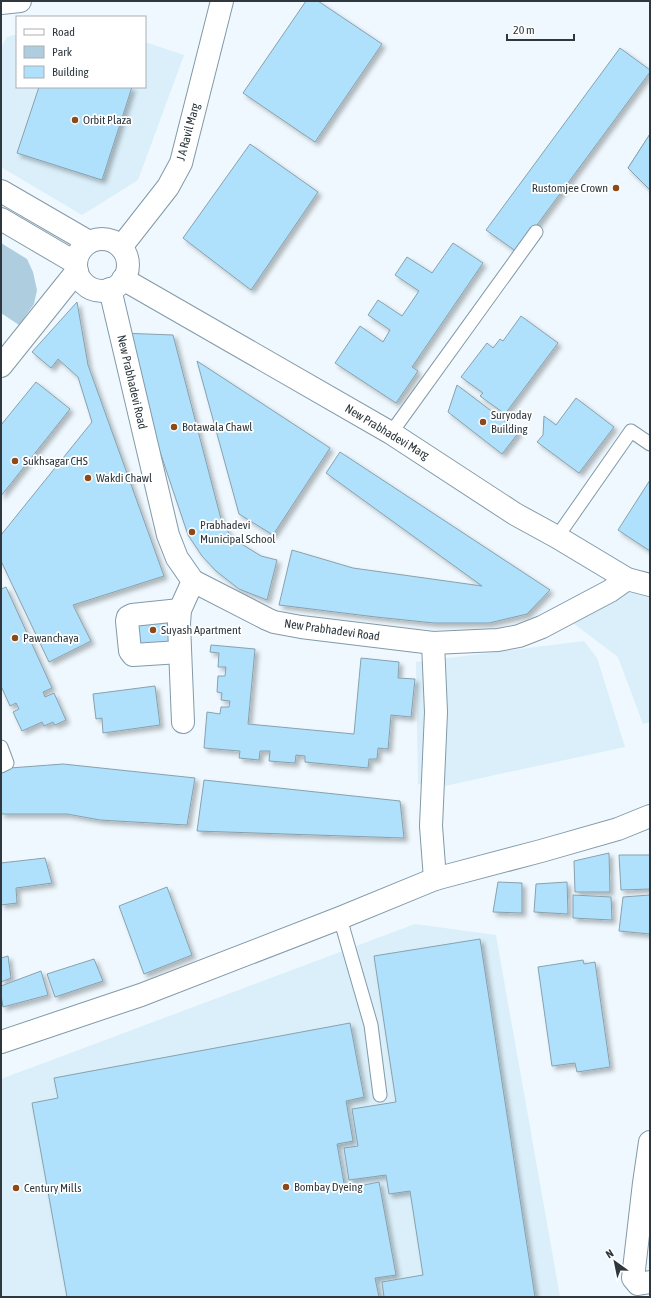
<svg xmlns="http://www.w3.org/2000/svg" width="651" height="1298" viewBox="0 0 651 1298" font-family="'Asap Condensed',sans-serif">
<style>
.built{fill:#daeffa}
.green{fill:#aecee0}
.building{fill:#afe1fd;stroke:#88a1ae;filter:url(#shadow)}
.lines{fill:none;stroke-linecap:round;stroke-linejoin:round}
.lane-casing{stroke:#829aa8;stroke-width:15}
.street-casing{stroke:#829aa8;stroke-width:24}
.secondary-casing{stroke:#829aa8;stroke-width:24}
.lane{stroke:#fff;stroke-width:13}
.street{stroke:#fff;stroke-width:22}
.secondary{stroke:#fff;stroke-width:22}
.poi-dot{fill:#8c4a19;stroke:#fff;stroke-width:1.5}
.labels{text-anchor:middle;stroke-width:3.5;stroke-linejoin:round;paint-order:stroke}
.poi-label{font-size:12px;fill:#2e383e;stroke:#fff;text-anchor:start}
.street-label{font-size:12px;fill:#2e383e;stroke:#fff}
</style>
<defs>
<filter id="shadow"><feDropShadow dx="3.5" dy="3.5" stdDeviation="2" flood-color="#0004"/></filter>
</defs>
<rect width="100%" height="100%" fill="#eef8fe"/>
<g class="built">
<polygon points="17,34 17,87 145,87 145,42 184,55 138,180 82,215 1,167 1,48 7,37"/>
<polygon points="637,587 650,593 650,722 643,724 618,657 573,623"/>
<polygon points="584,641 597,658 625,747 440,787 418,784 416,662"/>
<polygon points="415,924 496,935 560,1297 1,1297 1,1079"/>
</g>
<polygon class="green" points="1,243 27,259 33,272 37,290 34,304 19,325 1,313"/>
<g class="building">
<polygon points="306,1 318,1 382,44 315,142 243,93"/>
<polygon points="620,48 650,70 650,72 517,252 486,230"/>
<polygon points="39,87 132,87 102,180 17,153"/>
<polygon points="650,134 650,190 628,168"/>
<polygon points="650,134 650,190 628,168"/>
<polygon points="250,144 318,192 251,290 183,238"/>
<polygon points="453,243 483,263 412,367 418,371 396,403 335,363 360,326 383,342 390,330 368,315 378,300 402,316 419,291 395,275 407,257 432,273"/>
<polygon points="77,302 88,365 164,576 73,605 91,641 49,662 1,561 1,535 92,422 78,377 58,359 51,368 32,352"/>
<polygon points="521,316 558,343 505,414 480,396 483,393 461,377 487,343 493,348 500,339 503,341"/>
<polygon points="120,333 173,335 221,519 230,535 240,543 261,556 277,560 267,600 239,589 216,571 202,556 188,535"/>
<polygon points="197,361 330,448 273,535 239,514"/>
<polygon points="36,382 70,409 1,496 1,425"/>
<polygon points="457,385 519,432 502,454 448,412"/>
<polygon points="576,398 614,427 579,473 537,442 543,435 544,416 556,425"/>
<polygon points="340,452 550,590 527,614 489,623 434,623 376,617 279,605 292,550 353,568 482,586 326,473"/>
<polygon points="650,480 650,551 618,530"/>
<polygon points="6,587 52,688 43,692 45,697 54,693 66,720 55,725 53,722 44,726 42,722 22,731 13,712 19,709 16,703 10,706 1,686 1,589"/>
<polygon points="171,616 175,649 135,652 133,618"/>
<polygon points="211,645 255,649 248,724 354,734 361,658 399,662 398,678 415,679 411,717 391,715 388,749 378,748 377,759 369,759 368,768 305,762 305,756 296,755 295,763 269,761 270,751 260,751 259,760 239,758 240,751 204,748 207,712 220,714 221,707 229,707 230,701 221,700 222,693 217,692 218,676 225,676 226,667 218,667 219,653 210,652"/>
<polygon points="155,686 160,725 103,733 102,718 96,719 93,694"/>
<polygon points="63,764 195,778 187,825 100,820 67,814 1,814 1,772 10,768"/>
<polygon points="204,780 400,801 404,838 197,831"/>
<polygon points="609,853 610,892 575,892 574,861"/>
<polygon points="619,855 650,855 650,889 621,890"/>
<polygon points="45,858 52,883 16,888 17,903 1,905 1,863"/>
<polygon points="498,882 522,883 522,913 493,912"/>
<polygon points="567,882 568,914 534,912 536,884"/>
<polygon points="167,887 192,955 144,974 119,906"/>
<polygon points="573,895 611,897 612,920 573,918"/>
<polygon points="650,895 650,934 619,931 623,897"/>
<polygon points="480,939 535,1297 384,1297 382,1282 423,1275 410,1191 389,1194 386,1175 349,1180 344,1148 358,1146 352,1109 396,1102 374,956"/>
<polygon points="8,956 11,978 1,982 1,958"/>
<polygon points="94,959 103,981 55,997 47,974"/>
<polygon points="583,960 584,964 595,962 610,1067 577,1072 575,1063 552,1066 538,967"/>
<polygon points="41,971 48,995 3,1007 1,995 1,986"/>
<polygon points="350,1023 364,1097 346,1101 353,1141 337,1144 345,1189 379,1182 396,1275 375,1278 379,1297 67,1297 32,1103 58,1098 54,1078"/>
</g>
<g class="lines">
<defs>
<g id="lane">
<polyline points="391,433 536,232"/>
<polyline points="557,537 631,431 650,444"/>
<polyline points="1,747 7,763 1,766"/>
<polyline points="340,918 371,1025 380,1095"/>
</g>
<g id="street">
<polyline points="1,3 20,1"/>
<polyline points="121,247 168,187 181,163 222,1"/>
<polyline points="110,289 168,535 177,558 193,581 267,619 274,622 301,627 433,643 498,640 519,636 542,627 610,591 627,579"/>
<polyline points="1,366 77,271"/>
<polyline points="433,643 436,712 431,826 435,879"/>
<polyline points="180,652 133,655 130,651 127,621 128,617 132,615 180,610"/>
<polyline points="183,722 179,624 180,610 193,581"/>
<polyline points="1,1042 141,995 340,918 435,879 541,851 618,829 650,816"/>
<polyline points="650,1142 644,1183 633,1278 638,1284 650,1282"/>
</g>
<g id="secondary">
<polyline points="1,191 89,242"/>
<polyline points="1,219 76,263"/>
<circle cx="102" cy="265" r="26"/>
<polyline points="123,279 391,433 515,514 557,537 627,579 650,585"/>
</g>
</defs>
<use href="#lane" class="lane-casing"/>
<use href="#street" class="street-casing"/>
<use href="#secondary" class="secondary-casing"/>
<use href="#lane" class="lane"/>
<use href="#street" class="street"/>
<use href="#secondary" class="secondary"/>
</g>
<g class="poi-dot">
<circle cx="75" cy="120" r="4"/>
<circle cx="616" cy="188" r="4"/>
<circle cx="483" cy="422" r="4"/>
<circle cx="174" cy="427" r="4"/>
<circle cx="15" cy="461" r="4"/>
<circle cx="88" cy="478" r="4"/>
<circle cx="192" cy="532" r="4"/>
<circle cx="153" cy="630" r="4"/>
<circle cx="15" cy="638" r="4"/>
<circle cx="286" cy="1187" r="4"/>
<circle cx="16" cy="1188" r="4"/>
</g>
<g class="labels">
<g class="poi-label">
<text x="83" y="124">Orbit Plaza</text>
<text x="608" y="192" text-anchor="end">Rustomjee Crown</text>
<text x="491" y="419">Suryoday<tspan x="491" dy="14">Building</tspan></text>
<text x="182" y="431">Botawala Chawl</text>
<text x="23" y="465">Sukhsagar CHS</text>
<text x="96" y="482">Wakdi Chawl</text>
<text x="200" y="529">Prabhadevi<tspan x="200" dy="14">Municipal School</tspan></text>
<text x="161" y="634">Suyash Apartment</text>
<text x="23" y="642">Pawanchaya</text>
<text x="294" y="1191">Bombay Dyeing</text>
<text x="24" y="1192">Century Mills</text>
</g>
<g class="street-label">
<text transform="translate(188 132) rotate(-75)" y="4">J A Ravil Marg</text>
<text transform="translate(132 382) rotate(77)" y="4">New Prabhadevi Road</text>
<text transform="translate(387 432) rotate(31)" y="4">New Prabhadevi Marg</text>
<text transform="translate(332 630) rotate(8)" y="4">New Prabhadevi Road</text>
</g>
</g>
<rect width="651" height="1298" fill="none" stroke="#2e383e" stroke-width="4"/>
<rect x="16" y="16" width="130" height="72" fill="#ffffff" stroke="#abafb2"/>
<rect x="24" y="29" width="20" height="6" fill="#ffffff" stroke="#abafb2"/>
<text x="52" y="36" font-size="12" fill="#2e383e">Road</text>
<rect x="24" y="46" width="20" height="12" fill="#aecee0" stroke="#abafb2"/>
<text x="52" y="56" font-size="12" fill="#2e383e">Park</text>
<rect x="24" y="66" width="20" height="12" fill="#afe1fd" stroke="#abafb2"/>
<text x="52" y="76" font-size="12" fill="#2e383e">Building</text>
<g transform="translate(615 1262) rotate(327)" stroke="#ffffff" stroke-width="3" paint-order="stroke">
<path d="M0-3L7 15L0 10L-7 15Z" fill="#2e383e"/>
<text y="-6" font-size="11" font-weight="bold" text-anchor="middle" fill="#2e383e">N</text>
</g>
<path d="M507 34v6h67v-6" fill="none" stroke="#2e383e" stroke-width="2"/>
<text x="513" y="34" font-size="12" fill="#2e383e" stroke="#ffffff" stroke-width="3" paint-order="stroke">20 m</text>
</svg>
